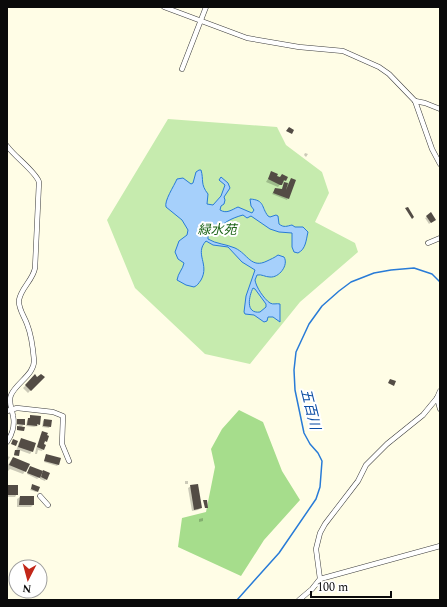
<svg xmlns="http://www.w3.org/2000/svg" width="447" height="607" viewBox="0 0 447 607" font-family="Spectral,'Noto Sans JP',serif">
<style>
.green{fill:#c6ebae}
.forest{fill:#a6dd8c}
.water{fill:#a6d0fb;stroke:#287bd7;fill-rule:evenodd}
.shadow{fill:#0003}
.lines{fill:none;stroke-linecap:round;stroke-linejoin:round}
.stream{stroke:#287bd7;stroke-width:1.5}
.building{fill:#534c45}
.minor-casing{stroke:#3d3d3d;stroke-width:5.5}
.minor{stroke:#fff;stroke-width:4.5}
.labels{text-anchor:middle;stroke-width:4;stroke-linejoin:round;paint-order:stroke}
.park-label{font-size:13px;font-style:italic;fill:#1d6417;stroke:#fff}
.water-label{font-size:14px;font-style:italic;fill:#0c4da3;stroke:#fff}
</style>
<rect width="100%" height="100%" fill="#fffde6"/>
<polygon class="green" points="168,119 277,127 286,145 322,172 329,193 315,222 355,243 358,252 300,302 250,364 205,354 135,288 107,220"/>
<polygon class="forest" points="239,410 263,422 282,471 300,500 264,540 241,576 178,547 182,518 206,512 215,467 211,449 222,429"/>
<path class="water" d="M199 170H201C204 180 200 184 208 194L207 204 213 205 221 196 225 185 219 180 221 177 228 183 230 188 224 197 225 200 224 204 221 206 220 210C227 214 231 210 238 207L252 213 254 210 251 206 250 199C265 200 261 207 268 216L270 217 276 215 278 216 279 224C284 228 287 226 292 225L295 227H303L308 232C306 240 306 249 298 253L294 252 292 247V233L279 232 270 229 251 216 247 218 243 215C232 218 221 223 216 233L208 235V239C216 244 226 244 235 248 248 254 251 269 267 261 271 259 274 258 278 255L284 257C289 265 279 278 270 277 265 277 262 274 257 275L255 280C256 287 264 299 270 303 273 305 277 303 280 304V322L273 317H268L267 321 264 322 254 315 245 314 244 312 246 296 255 270 242 262 228 247 213 245 206 241C194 254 210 264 201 280 198 284 198 285 194 287L186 285 177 280C178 273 183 269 184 263L178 259 175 252 179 241 187 235 188 230 182 220 166 207C164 201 174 186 177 179L183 178 191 184 193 183 196 172ZM253 288 255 289 266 304V307L260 312C245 314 249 296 253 288Z"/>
<g class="shadow">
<polygon points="305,153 308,154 306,157 304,155"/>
<polygon points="272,172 276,176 286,180 283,182 288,184 291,179 295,180 287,200 272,194 275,189 282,190 284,183 282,182 278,187 266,182"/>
<polygon points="427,217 433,221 429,224 425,218"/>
<polygon points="35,376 37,378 43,377 28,393 23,388"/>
<polygon points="31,416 39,424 38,426 34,427 26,426 27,421"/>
<polygon points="18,420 24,424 21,428 23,431 17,430 19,425 16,425"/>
<polygon points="44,420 50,426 49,428 42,427 43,421"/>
<polygon points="41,434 46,441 44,442 43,449 42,451 38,450 37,454 35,454 36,449"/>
<polygon points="22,439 32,451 30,454 19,450 18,456 14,456 15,451 16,451 19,442"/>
<polygon points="46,455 59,464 57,466 44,462"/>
<polygon points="7,456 10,457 7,462"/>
<polygon points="13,458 29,465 23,474 10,469 8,471 7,471 7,466"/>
<polygon points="29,469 43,473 46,479 45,481 40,479 40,477 37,479 27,474"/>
<polygon points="188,481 188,484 185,484 185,481"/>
<polygon points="33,485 37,491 36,492 30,490"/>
<polygon points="7,486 17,494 15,497 7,497"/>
<polygon points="191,486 201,508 198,510 192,511 188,488"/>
<polygon points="20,497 33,505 31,507 17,507 17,499"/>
<polygon points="203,518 203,521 199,522 199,519"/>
</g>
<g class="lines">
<polyline class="stream" points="237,600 279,553 316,499 320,487 322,461 318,453 310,444 304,433 295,390 294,370 296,352 309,324 322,306 339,291 351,282 374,273 391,270 414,268 432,274 440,282"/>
</g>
<g class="building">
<polygon points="289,127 294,130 292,134 286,131"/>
<polygon points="271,171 278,174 277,176 280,177 282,174 288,177 286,181 284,180 282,185 280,185 268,179"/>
<polygon points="291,178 296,180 289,199 273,193 275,188 282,189 284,182 288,183 286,190"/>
<polygon points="408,207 414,217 412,219 405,208"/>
<polygon points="431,212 436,220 431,223 426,216"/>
<polygon points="35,374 37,377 41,374 45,377 31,391 25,385"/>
<polygon points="390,379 396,381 394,386 388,383"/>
<polygon points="30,415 41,416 40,425 37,424 37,426 27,425 28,418 30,418"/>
<polygon points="17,419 25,419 25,425 17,424"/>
<polygon points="44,419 52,420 51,427 43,426"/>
<polygon points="17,426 25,427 24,431 17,430"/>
<polygon points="42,431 48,433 47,435 49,436 47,442 45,441 44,444 46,445 44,450 37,447"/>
<polygon points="21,438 36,443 33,452 18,447"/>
<polygon points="13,439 18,441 16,446 11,444"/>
<polygon points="15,450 20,450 19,456 14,455"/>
<polygon points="46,454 61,458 59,465 44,461"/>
<polygon points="13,457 30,464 26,472 9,465"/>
<polygon points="30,466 43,471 40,478 27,473"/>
<polygon points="43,470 50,473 47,480 41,477"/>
<polygon points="32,484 40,487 38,492 31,489"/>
<polygon points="198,484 202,508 194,510 190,485"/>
<rect x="7" y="485" width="11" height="10"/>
<polygon points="20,496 34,496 34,505 19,505"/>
<polygon points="203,500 207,500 208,508 205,508"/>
</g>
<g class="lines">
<defs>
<g id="minor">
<polyline points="164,7 247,38 299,47 343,51 379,67 389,74 415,101 432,149 440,164"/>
<polyline points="182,69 206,7"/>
<polyline points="415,101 425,103 440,109"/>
<path d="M7 146C15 157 36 172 39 182L35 268C33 280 21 288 19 300 18 308 24 316 27 324 31 334 33 348 34 360 35 374 16 383 11 395 8 402 12 409 13 416 15 425 12 435 7 442"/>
<polyline points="428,243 440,238"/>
<polyline points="437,398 440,409"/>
<polyline points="7,411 17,408 53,412 63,416 62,444 69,461"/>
<polyline points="40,496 48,505"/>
<polyline points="320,579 440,546"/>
<polyline points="299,600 312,589 320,579 316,549 320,533 325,524 358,481 366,465 387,444 423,415 437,398 440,391"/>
</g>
</defs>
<use href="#minor" class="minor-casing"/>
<use href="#minor" class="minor"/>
</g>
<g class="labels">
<g class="park-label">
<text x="217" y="234">緑水苑</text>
</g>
<g class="water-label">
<text transform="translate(311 409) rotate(76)" y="5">五百川</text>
</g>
</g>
<rect width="447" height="607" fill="none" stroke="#0a0a0a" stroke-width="16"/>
<g transform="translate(28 579) rotate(186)"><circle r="19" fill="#ffffff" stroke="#9d9d9d"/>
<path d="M0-3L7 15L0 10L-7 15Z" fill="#c22719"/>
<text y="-6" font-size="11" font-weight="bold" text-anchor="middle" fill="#0a0a0a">N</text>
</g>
<path d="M311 591v6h80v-6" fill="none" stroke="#0a0a0a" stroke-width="2"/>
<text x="317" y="591" font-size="12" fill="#0a0a0a" stroke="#ffffff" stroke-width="3" paint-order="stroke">100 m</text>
</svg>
